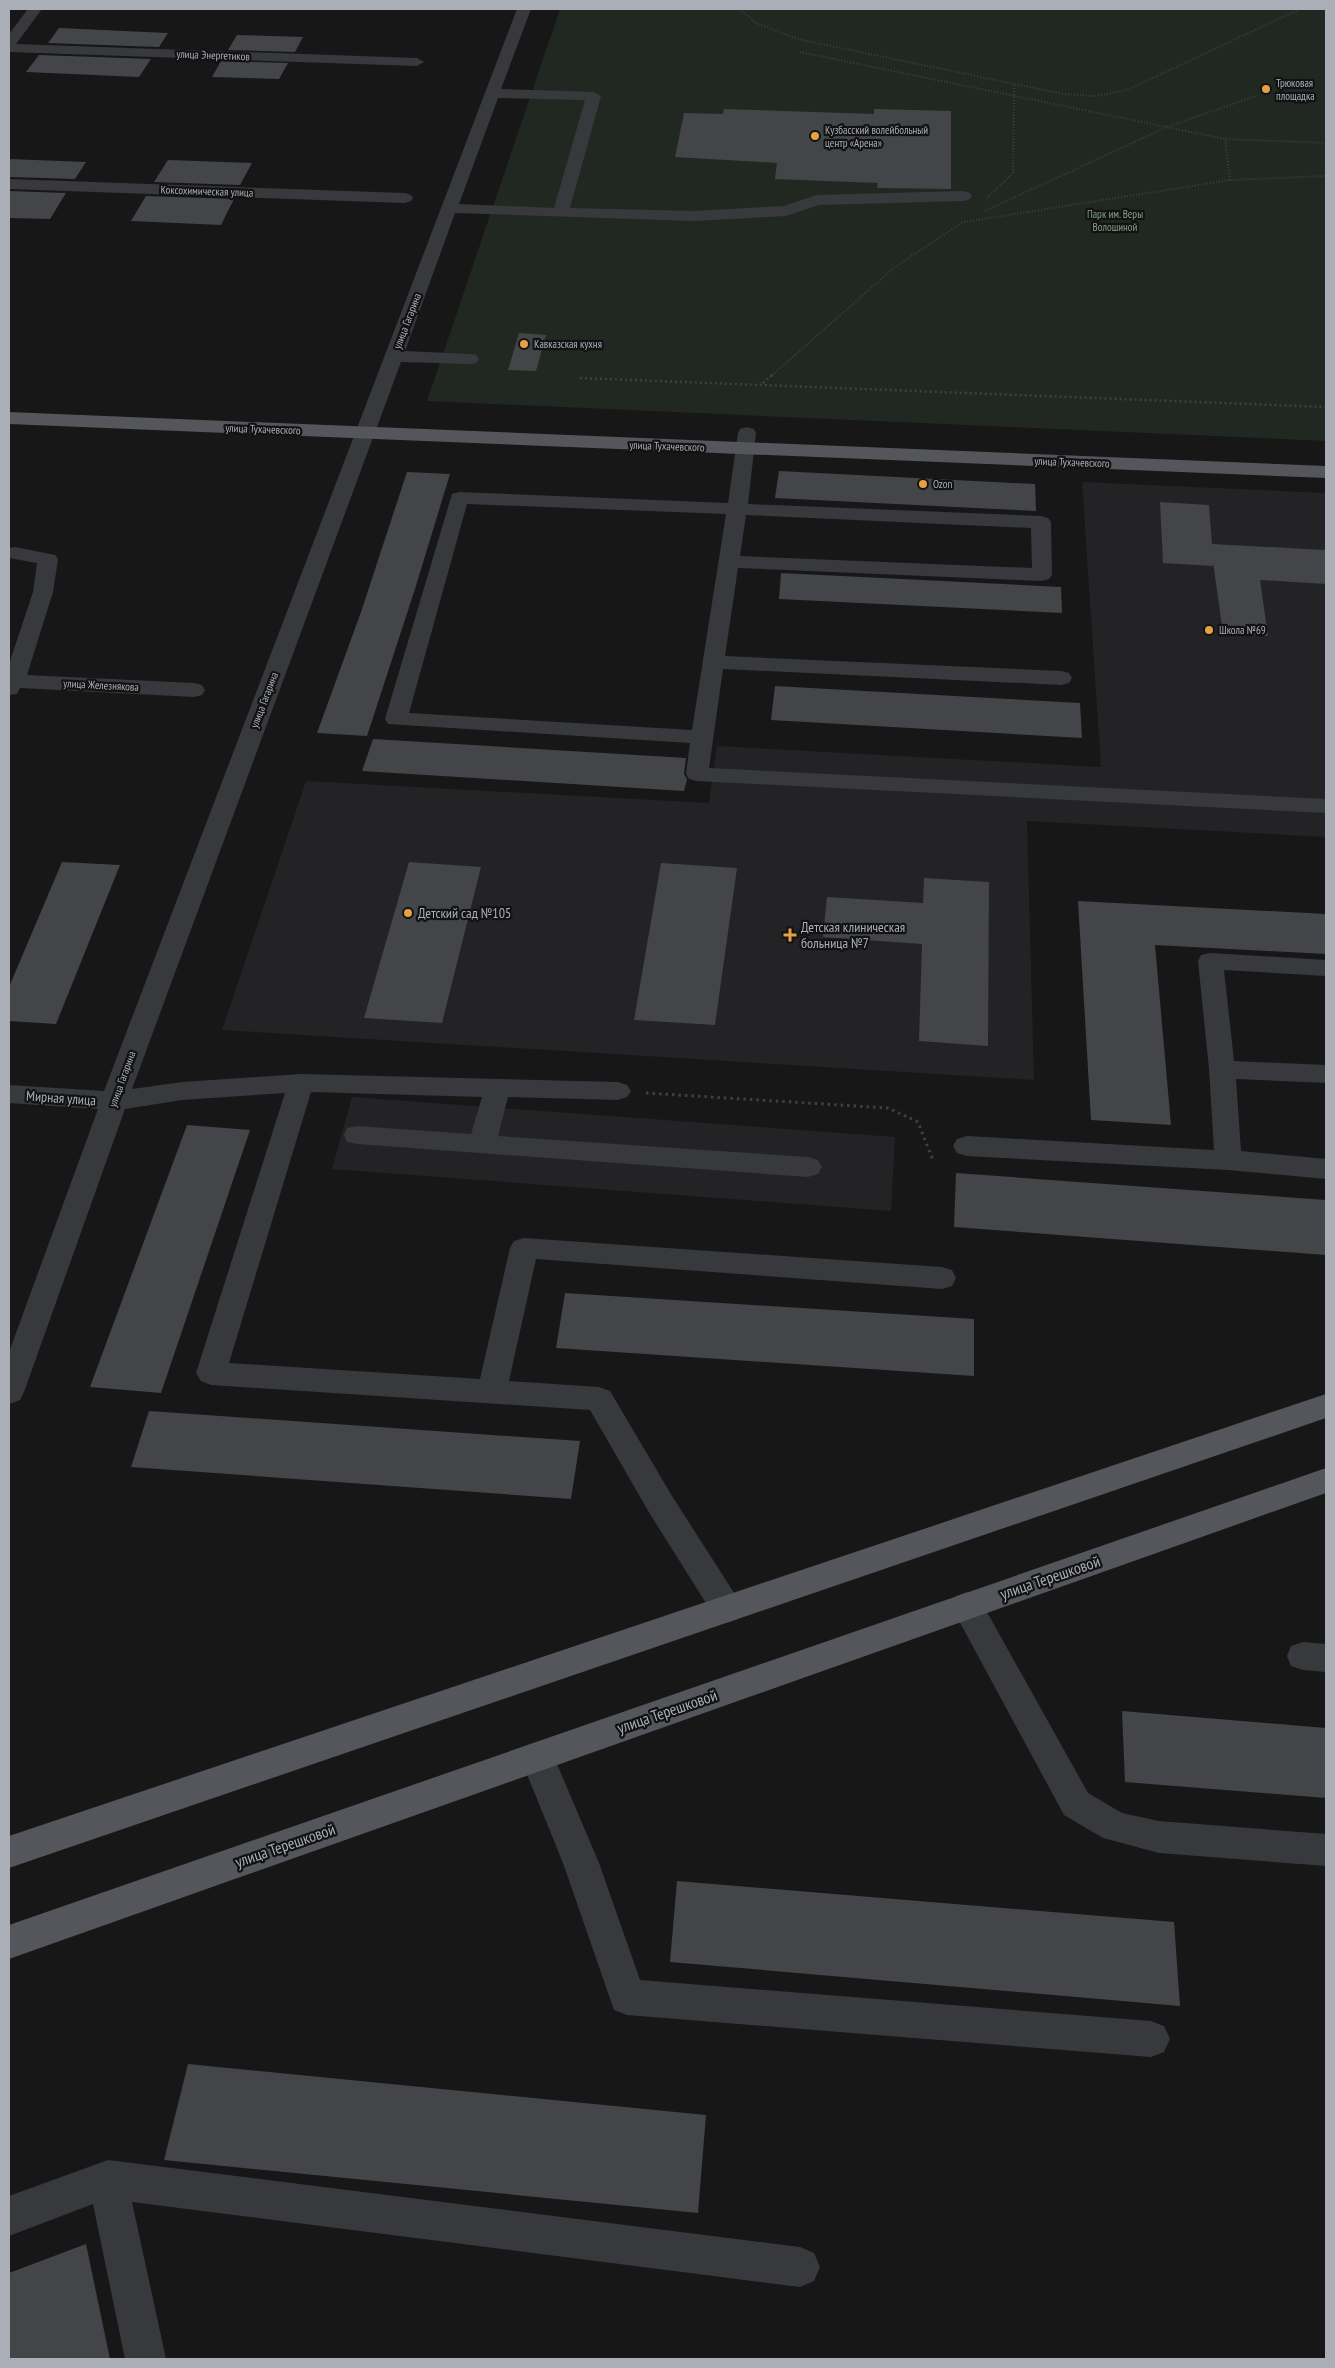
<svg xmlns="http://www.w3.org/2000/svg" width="1335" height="2368" viewBox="0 0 1335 2368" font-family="'PT Sans Narrow',sans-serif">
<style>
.built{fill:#232325}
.green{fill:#212821}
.building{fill:#444548}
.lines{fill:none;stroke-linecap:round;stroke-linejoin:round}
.path-far2{stroke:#3e4044;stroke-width:2;stroke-dasharray:1 2;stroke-linecap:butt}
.path-far1{stroke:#3e4044;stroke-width:2.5;stroke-dasharray:2 3;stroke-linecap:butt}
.path{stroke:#3e4044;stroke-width:3;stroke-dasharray:2.5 4;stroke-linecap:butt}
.minor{fill:#38393d;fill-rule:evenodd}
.major{fill:#54565c;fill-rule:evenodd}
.poi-dot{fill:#e4a043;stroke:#121213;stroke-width:2}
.labels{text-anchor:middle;stroke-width:4.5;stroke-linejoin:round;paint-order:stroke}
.far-street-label{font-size:11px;fill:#aaafb7;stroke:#121213}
.far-poi-label{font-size:11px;fill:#aaafb7;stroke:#121213;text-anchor:start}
.far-park-label{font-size:11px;fill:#83a182;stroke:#121213}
.poi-label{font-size:14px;fill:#aaafb7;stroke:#121213;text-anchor:start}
.street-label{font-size:14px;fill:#aaafb7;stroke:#121213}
.near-street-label{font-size:16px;fill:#aaafb7;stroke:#121213}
</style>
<rect width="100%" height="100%" fill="#171718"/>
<g class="built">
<polygon points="1082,482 1326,493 1326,837 1027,821 1034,1080 222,1030 306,781 709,803 717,746 1101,767"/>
<polygon points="352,1097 895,1137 891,1211 332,1169"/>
</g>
<polygon class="green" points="560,9 1326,9 1326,441 427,401"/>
<g class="building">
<polygon points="59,28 168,33 159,47 48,43"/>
<polygon points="237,35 303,37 295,52 228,50"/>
<polygon points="39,55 151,59 139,77 26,72"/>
<polygon points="221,61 288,63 279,79 212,77"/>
<polygon points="724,109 874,114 874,109 951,111 951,189 877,188 878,183 775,179 777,163 675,157 684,113 723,114"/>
<polygon points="9,159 86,162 75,179 9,177"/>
<polygon points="168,160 252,163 240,185 154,182"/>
<polygon points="9,191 66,193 50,219 9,218"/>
<polygon points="146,196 234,199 221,225 131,221"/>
<polygon points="519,333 546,335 536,371 508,370"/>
<polygon points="779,471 1035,484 1036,511 775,498"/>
<polygon points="407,472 450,474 415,589 367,736 317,733 361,612"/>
<polygon points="1160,502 1209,505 1212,544 1326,550 1326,584 1260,580 1268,636 1223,633 1213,562 1213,566 1163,563"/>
<polygon points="781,573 1061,587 1062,613 779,599"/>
<polygon points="775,686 1080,703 1082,738 771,720"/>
<polygon points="373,739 686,758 684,774 687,779 684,791 362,771"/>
<polygon points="62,862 120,865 56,1024 9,1021 9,987"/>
<polygon points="409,862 481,867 442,1023 364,1018"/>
<polygon points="661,863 737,868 715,1025 634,1020"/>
<polygon points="924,878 989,882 988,1046 919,1041 922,944 823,937 827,897 923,903"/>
<polygon points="1078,901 1326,914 1326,954 1155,945 1171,1125 1091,1120"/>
<polygon points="187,1125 250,1130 161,1393 90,1387"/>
<polygon points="956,1173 1326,1200 1326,1255 954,1227"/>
<polygon points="565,1293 974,1319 974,1376 556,1348"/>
<polygon points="149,1411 580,1441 571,1499 131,1467"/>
<polygon points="1122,1711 1326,1728 1326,1798 1125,1782"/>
<polygon points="677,1881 1174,1922 1180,2006 670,1962"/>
<polygon points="188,2064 706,2115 698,2213 164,2160"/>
<polygon points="86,2244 110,2359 9,2359 9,2273"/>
</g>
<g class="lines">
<g class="path-far2">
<polyline points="740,9 756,23 797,39 1063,94 1096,96 1127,90 1300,9"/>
<polyline points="800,52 1225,139"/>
<polyline points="1230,180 1225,139 1326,143"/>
<polyline points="987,198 1013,173 1014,83"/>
<polyline points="985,211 1169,126 1256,96"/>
<polyline points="964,222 1230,180 1326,176"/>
<polyline points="770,377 895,267 966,220"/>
</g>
<g class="path-far1">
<polyline points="580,378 1326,407"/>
<polyline points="763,383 772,375"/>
</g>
<polyline class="path" points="646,1093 888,1108 918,1122 933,1160"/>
<g class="minor">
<polygon points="28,9 42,9 16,44 417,58 424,62 417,66 9,52 9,34"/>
<path d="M517 9H531L501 89 594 92 601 96 570 208 694 211 784 206 817 195 964 191 970 193 972 196 970 199 964 201 819 205 786 216 694 221 455 213 405 351 470 354 476 355 479 359 476 363 470 364 401 362 132 1089 182 1082 301 1074 618 1082 627 1085 631 1091 627 1097 618 1100 508 1097 498 1136 808 1157 818 1160 822 1167 818 1174 808 1177 357 1144 347 1142 344 1135 347 1128 357 1126 471 1134 482 1097 311 1092 229 1363 480 1379 510 1248 514 1241 524 1238 942 1267 952 1270 956 1278 952 1286 942 1289 536 1259 509 1381 599 1387 610 1391 672 1496 738 1599 743 1609 738 1619 727 1623 716 1619 650 1514 590 1410 211 1385 201 1381 196 1373 285 1093 182 1100 125 1109 24 1392 20 1400 9 1404V1352L98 1109 9 1103V1085L104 1091ZM498 98 585 100 554 208 459 204Z"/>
<polygon points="9,179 405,193 411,195 413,198 411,201 405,203 9,189"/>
<path d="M747 427 754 429 756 433 748 504 1041 516 1048 518 1051 522 1052 575 1049 579 1042 581 738 568 725 656 1061 671 1069 673 1072 678 1069 683 1061 685 723 669 709 768 1326 799V813L697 781 689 779 686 774 690 743 388 724 385 719 452 494 459 492 728 503 738 433 740 429ZM467 504 726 514 692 730 409 713ZM746 515 1031 528 1032 568 740 556Z"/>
<polygon points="15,547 55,555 58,559 53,592 27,675 194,683 202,685 205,690 202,695 194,697 20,688 17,694 9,695 9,664 33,592 37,563 9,558 9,548"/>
<polygon points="1210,953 1326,960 1326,976 1224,970 1234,1061 1326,1065 1326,1083 1236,1079 1241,1151 1326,1159 1326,1179 1228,1170 967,1156 957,1153 953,1146 957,1139 967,1136 1214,1150 1209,1069 1198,961 1201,955"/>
<polygon points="967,1592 978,1596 1088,1793 1122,1813 1159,1821 1326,1834 1326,1866 1159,1853 1103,1838 1064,1815 951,1606 956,1596"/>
<polygon points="1303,1642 1326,1644 1326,1672 1303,1670 1291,1666 1287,1656 1291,1646"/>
<polygon points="537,1742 549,1746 554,1757 599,1863 640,1980 1151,2021 1164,2026 1170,2039 1164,2052 1151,2057 627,2015 614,2010 563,1863 520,1757 525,1746"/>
<polygon points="108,2160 800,2247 814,2253 820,2267 814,2281 800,2287 132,2202 166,2359 125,2359 93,2204 9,2236 9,2196"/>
</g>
<g class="major">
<polygon points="9,412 1326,466 1326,478 9,424"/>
<polygon points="1326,1394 1326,1418 9,1868 9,1836"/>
<polygon points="1326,1468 1326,1493 9,1959 9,1925"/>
</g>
</g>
<g class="poi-dot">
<circle cx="1266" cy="89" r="5"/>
<circle cx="815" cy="136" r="5"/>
<circle cx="524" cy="344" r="5"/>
<circle cx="923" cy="484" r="5"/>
<circle cx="1209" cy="630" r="5"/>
<circle cx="408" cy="913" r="5"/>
<path d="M787.5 927.5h5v5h5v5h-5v5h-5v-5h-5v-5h5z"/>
</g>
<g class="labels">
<g class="far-street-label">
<text transform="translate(213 55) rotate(2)" y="4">улица Энергетиков</text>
<text transform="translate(207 191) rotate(2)" y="4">Коксохимическая улица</text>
<text transform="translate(407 321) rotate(-69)" y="4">улица Гагарина</text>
<text transform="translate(263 429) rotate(2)" y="4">улица Тухачевского</text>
<text transform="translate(667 446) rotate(2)" y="4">улица Тухачевского</text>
<text transform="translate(1072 462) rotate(2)" y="4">улица Тухачевского</text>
<text transform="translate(101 685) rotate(3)" y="4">улица Железнякова</text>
<text transform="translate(264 700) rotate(-69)" y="4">улица Гагарина</text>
<text transform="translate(122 1079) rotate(-70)" y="4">улица Гагарина</text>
</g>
<g class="far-poi-label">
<text x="1276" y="87">Трюковая<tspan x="1276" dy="13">площадка</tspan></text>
<text x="825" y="134">Кузбасский волейбольный<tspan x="825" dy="13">центр «Арена»</tspan></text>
<text x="534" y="348">Кавказская кухня</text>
<text x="933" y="488">Ozon</text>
<text x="1219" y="634">Школа №69</text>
</g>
<g class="far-park-label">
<text x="1115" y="218">Парк им. Веры<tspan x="1115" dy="13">Волошиной</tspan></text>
</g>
<g class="poi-label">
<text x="418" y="918">Детский сад №105</text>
<text x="801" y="932">Детская клиническая<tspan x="801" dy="16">больница №7</tspan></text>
</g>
<g class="street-label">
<text transform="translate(61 1098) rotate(4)" y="5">Мирная улица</text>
</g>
<g class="near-street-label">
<text transform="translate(1050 1577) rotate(-19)" y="6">улица Терешковой</text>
<text transform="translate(667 1711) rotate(-19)" y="6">улица Терешковой</text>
<text transform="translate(285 1845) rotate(-19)" y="6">улица Терешковой</text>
</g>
</g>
<rect width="1335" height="2368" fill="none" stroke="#aaafb7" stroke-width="20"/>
</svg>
